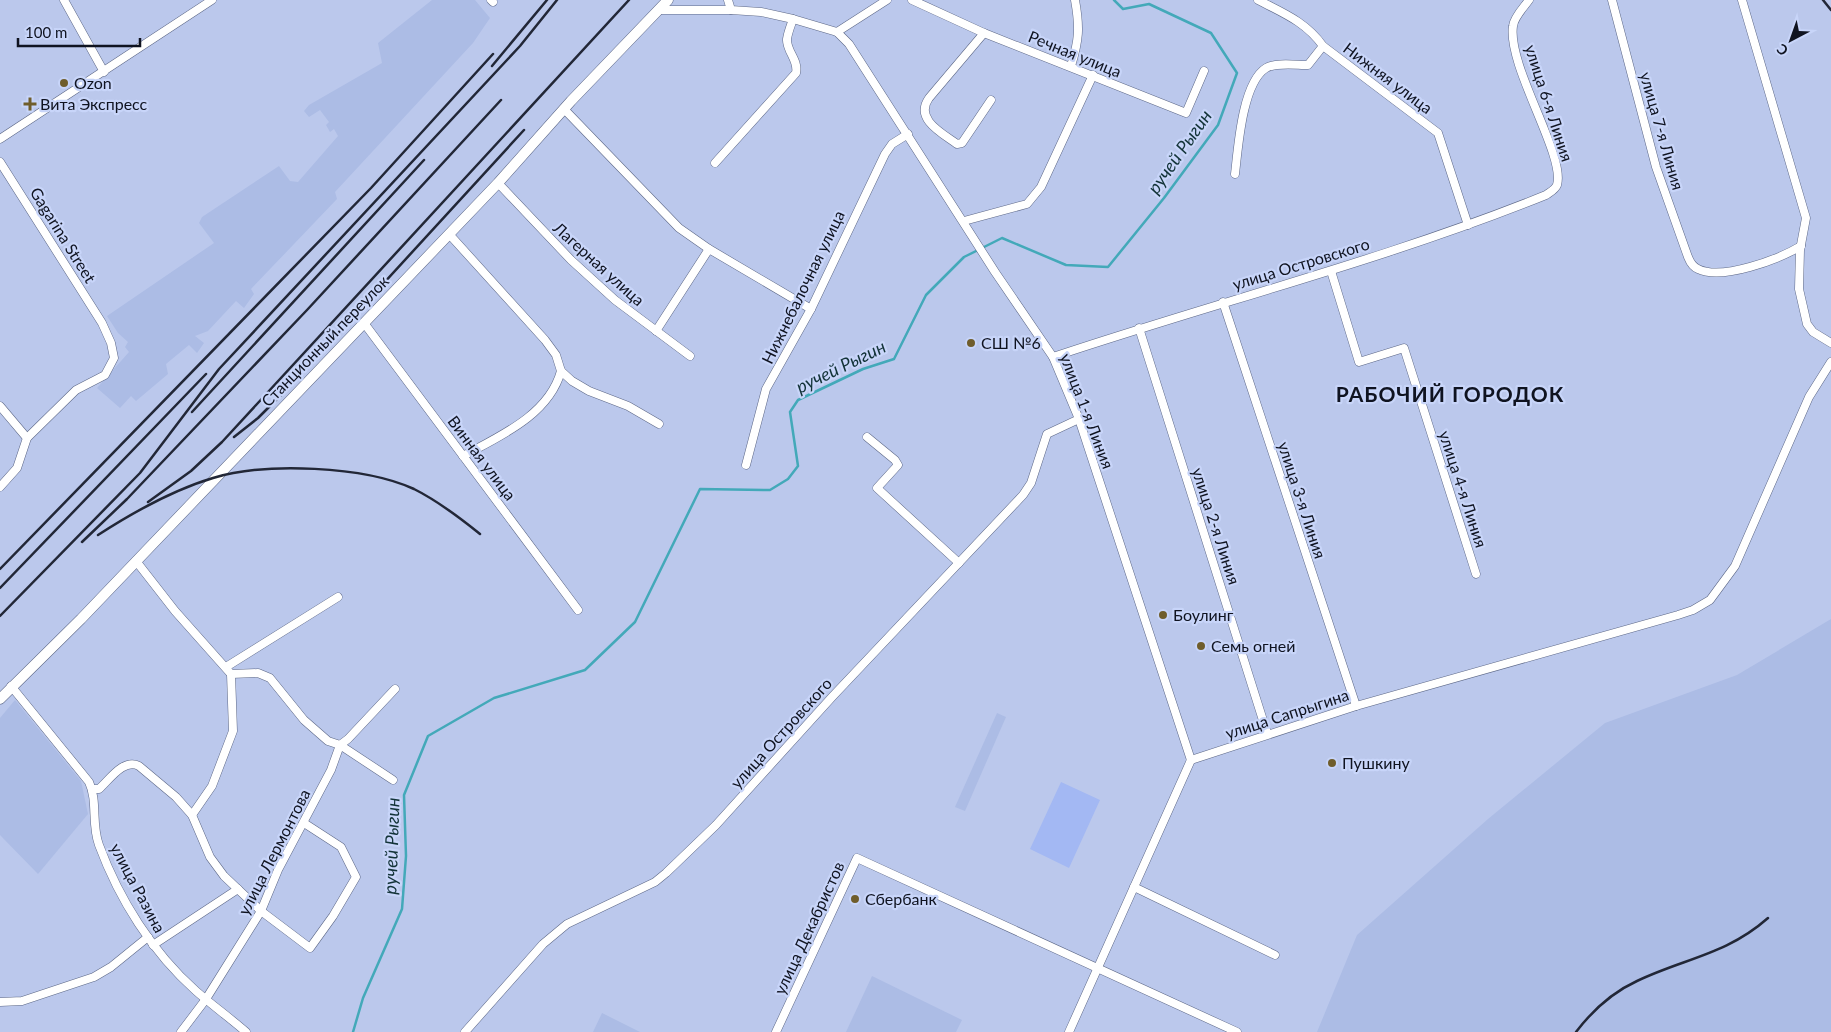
<svg xmlns="http://www.w3.org/2000/svg" width="1831" height="1032" viewBox="0 0 1831 1032" font-family="Lato,sans-serif">
<style>
.built{fill:#acbce5}
.green{fill:#a3b8f3}
.lines{fill:none;stroke-linecap:round;stroke-linejoin:round}
.stream{stroke:#43a9b9;stroke-width:2.5}
.minor-casing{stroke:#5d6887;stroke-width:9}
.major-casing{stroke:#5d6887;stroke-width:11}
.minor{stroke:#fff;stroke-width:8}
.major{stroke:#fff;stroke-width:10}
.rail{stroke:#222737;stroke-width:2.5}
.poi-dot{fill:#6f5d2b;stroke:#c8d5f9;stroke-width:2}
.labels{text-anchor:middle;stroke-width:4.5;stroke-linejoin:round;paint-order:stroke}
.street-label{font-size:16px;fill:#0f1320;stroke:#c8d5f9}
.poi-label{font-size:16px;fill:#0f1320;stroke:#c8d5f9;text-anchor:start}
.water-label{font-size:18px;font-style:italic;fill:#133338;stroke:#c8d5f9}
.district-label{font-size:21px;font-weight:bold;letter-spacing:1px;fill:#0f1320;stroke:#c8d5f9}
</style>
<rect width="100%" height="100%" fill="#bbc8ec"/>
<g class="built">
<polygon points="432,0 475,0 490,18 473,43 335,192 337,199 251,289 254,294 244,308 236,301 208,331 195,336 204,343 197,353 189,345 166,364 168,374 136,401 131,396 120,408 97,388 129,352 125,347 128,342 118,333 107,316 214,243 199,223 202,217 279,166 290,181 298,182 338,136 334,129 330,132 326,125 329,122 320,110 309,117 304,111 309,105 382,63 378,43"/>
<polygon points="1831,619 1831,1032 1317,1032 1357,935 1488,819 1605,723 1737,675"/>
<polygon points="15,700 81,781 88,814 38,874 0,835 0,718"/>
<polygon points="997,713 1006,717 965,811 955,807"/>
<polygon points="872,976 962,1020 956,1032 846,1032"/>
<polygon points="602,1013 640,1032 593,1032"/>
</g>
<polygon class="green" points="1061,782 1100,800 1069,868 1030,849"/>
<g class="lines">
<polyline class="stream" points="353,1032 363,998 402,909 406,856 404,795 428,736 494,698 585,670 635,622 700,489 770,490 788,479 798,466 790,412 798,400 863,369 894,359 926,295 964,257 1002,238 1066,265 1108,267 1164,198 1218,125 1237,73 1211,33 1149,4 1123,9 1114,0"/>
<defs>
<g id="minor">
<polyline points="64,0 104,72"/>
<polyline points="491,0 493,2"/>
<polyline points="728,0 731,10 761,12 793,19 837,32 849,44 995,272 1053,357 1079,419 1191,760"/>
<polyline points="912,0 984,33 1186,113 1204,71"/>
<path d="M1258 0C1283 13 1306 22 1323 46L1438 133 1468 225"/>
<path d="M1612 0 1656 167 1688 257C1690 262 1693 267 1698 269 1722 281 1779 259 1801 246"/>
<polyline points="1742,0 1806,218 1800,250 1799,289 1807,324 1813,332 1831,343"/>
<polyline points="659,10 731,10"/>
<polyline points="837,32 887,0"/>
<path d="M984 33 929 98C914 119 942 133 957 144L962 143 991 100"/>
<path d="M1071 66C1079 40 1080 28 1075 0"/>
<polyline points="564,109 679,228 709,249 811,309"/>
<polyline points="0,139 212,0"/>
<polyline points="0,162 102,323 111,343 114,358 105,375 76,390 27,438 17,468 0,487"/>
<path d="M715 163 796 73C799 60 786 51 787 39 788 32 791 25 793 19"/>
<path d="M1235 174C1238 149 1242 83 1266 68 1276 62 1296 65 1308 65L1323 46"/>
<polyline points="498,183 571,260 615,300 690,356"/>
<polyline points="964,221 1027,204 1041,187 1093,75"/>
<polyline points="449,234 545,340 556,355 561,371 572,381 589,391 628,406 659,424"/>
<polyline points="1331,271 1359,362 1404,348 1476,574"/>
<polyline points="1223,302 1356,706"/>
<polyline points="364,323 578,610"/>
<polyline points="1139,328 1267,733"/>
<polyline points="656,331 709,249"/>
<path d="M1053 357C1217 302 1385 260 1546 195 1550 192 1555 190 1557 185 1566 156 1507 66 1513 26 1514 17 1524 7 1529 0"/>
<polyline points="0,406 27,438"/>
<polyline points="867,437 895,460 898,465 877,488 959,563"/>
<path d="M463 456C500 436 549 415 561 371"/>
<polyline points="746,465 766,389 811,309 885,154 892,144 908,134"/>
<polyline points="136,561 175,611 231,674 258,673 270,678 304,720 328,741 340,745 393,780"/>
<polyline points="226,667 338,597"/>
<path d="M11 686 89 782C98 801 91 824 99 845 119 899 152 952 196 991 212 1005 230 1018 246 1032"/>
<path d="M92 789H99C110 779 124 758 139 766L176 797 192 815 210 857 224 876 261 911 310 948 333 916 356 877 341 847 304 823"/>
<polyline points="192,815 212,786 233,731 231,674"/>
<polyline points="1134,887 1275,955"/>
<polyline points="153,945 238,889"/>
<polyline points="0,1002 22,1001 94,977 111,967 148,937"/>
<polyline points="181,1032 206,999 261,911 278,870 331,770 340,745 348,739 395,689"/>
<polyline points="465,1032 543,944 567,924 655,882 666,873 716,825 832,697 1023,495 1031,483 1047,434 1079,419"/>
<polyline points="776,1032 857,858 1237,1032"/>
<polyline points="1069,1032 1191,760 1356,706 1678,615 1693,610 1710,600 1735,566 1809,397 1831,362"/>
</g>
<polyline id="major" points="0,699 81,619 498,183 571,101 668,0"/>
</defs>
<use href="#minor" class="minor-casing"/>
<use href="#major" class="major-casing"/>
<use href="#minor" class="minor"/>
<use href="#major" class="major"/>
<g class="rail">
<polyline points="1823,0 1831,10"/>
<polyline points="492,66 547,0"/>
<polyline points="192,412 424,160"/>
<polyline points="234,437 258,418 284,392 524,130"/>
<polyline points="148,502 191,471 222,442 629,0"/>
<path d="M98 535C132 513 173 490 213 478 266 462 364 466 414 489 438 501 459 517 480 534"/>
<polyline points="82,542 127,499 307,310 501,100"/>
<polyline points="0,569 371,188 493,54"/>
<polyline points="0,588 206,374"/>
<polyline points="0,616 140,473 219,369 520,46 557,0"/>
<path d="M1576 1032C1592 1011 1613 992 1637 981 1685 958 1726 955 1768 918"/>
</g>
</g>
<g class="poi-dot">
<circle cx="64" cy="83" r="5"/>
<path d="M27.5 96.5h5v5h5v5h-5v5h-5v-5h-5v-5h5z"/>
<circle cx="971" cy="343" r="5"/>
<circle cx="1163" cy="615" r="5"/>
<circle cx="1201" cy="646" r="5"/>
<circle cx="1332" cy="763" r="5"/>
<circle cx="855" cy="899" r="5"/>
</g>
<g class="labels">
<g class="street-label">
<text transform="translate(1075 54) rotate(22)" y="6">Речная улица</text>
<text transform="translate(1388 78) rotate(37)" y="6">Нижняя улица</text>
<text transform="translate(1549 103) rotate(72)" y="6">улица 6-я Линия</text>
<text transform="translate(1662 131) rotate(74)" y="6">улица 7-я Линия</text>
<text transform="translate(63 235) rotate(58)" y="6">Gagarina Street</text>
<text transform="translate(599 264) rotate(42)" y="6">Лагерная улица</text>
<text transform="translate(1301 264) rotate(-17)" y="6">улица Островского</text>
<text transform="translate(803 287) rotate(-64)" y="6">Нижнебалочная улица</text>
<text transform="translate(325 341) rotate(-46)" y="6">Станционный переулок</text>
<text transform="translate(1087 411) rotate(69)" y="6">улица 1-я Линия</text>
<text transform="translate(482 458) rotate(53)" y="6">Винная улица</text>
<text transform="translate(1463 489) rotate(72)" y="6">улица 4-я Линия</text>
<text transform="translate(1302 500) rotate(72)" y="6">улица 3-я Линия</text>
<text transform="translate(1216 526) rotate(72)" y="6">улица 2-я Линия</text>
<text transform="translate(1287 714) rotate(-18)" y="6">улица Сапрыгина</text>
<text transform="translate(781 733) rotate(-48)" y="6">улица Островского</text>
<text transform="translate(274 852) rotate(-63)" y="6">улица Лермонтова</text>
<text transform="translate(138 888) rotate(62)" y="6">улица Разина</text>
<text transform="translate(809 928) rotate(-65)" y="6">улица Декабристов</text>
</g>
<g class="poi-label">
<text x="74" y="89">Ozon</text>
<text x="40" y="110">Вита Экспресс</text>
<text x="981" y="349">СШ №6</text>
<text x="1173" y="621">Боулинг</text>
<text x="1211" y="652">Семь огней</text>
<text x="1342" y="769">Пушкину</text>
<text x="865" y="905">Сбербанк</text>
</g>
<g class="water-label">
<text transform="translate(1180 152) rotate(-55)" y="6">ручей Рыгин</text>
<text transform="translate(841 367) rotate(-26)" y="6">ручей Рыгин</text>
<text transform="translate(392 846) rotate(-88)" y="6">ручей Рыгин</text>
</g>
<g class="district-label">
<text x="1450" y="402">РАБОЧИЙ ГОРОДОК</text>
</g>
</g>
<g transform="translate(1791 40) rotate(221)" stroke="#c8d5f9" stroke-width="4" paint-order="stroke">
<path d="M0-4L9 19L0 12L-9 19Z" fill="#0f1320"/>
<text y="-8" font-size="14" font-weight="bold" text-anchor="middle" fill="#0f1320">С</text>
</g>
<path d="M18 38v8h122v-8" fill="none" stroke="#0f1320" stroke-width="2.5"/>
<text x="25" y="38" font-size="15" fill="#0f1320" stroke="#c8d5f9" stroke-width="4" paint-order="stroke">100 m</text>
</svg>
